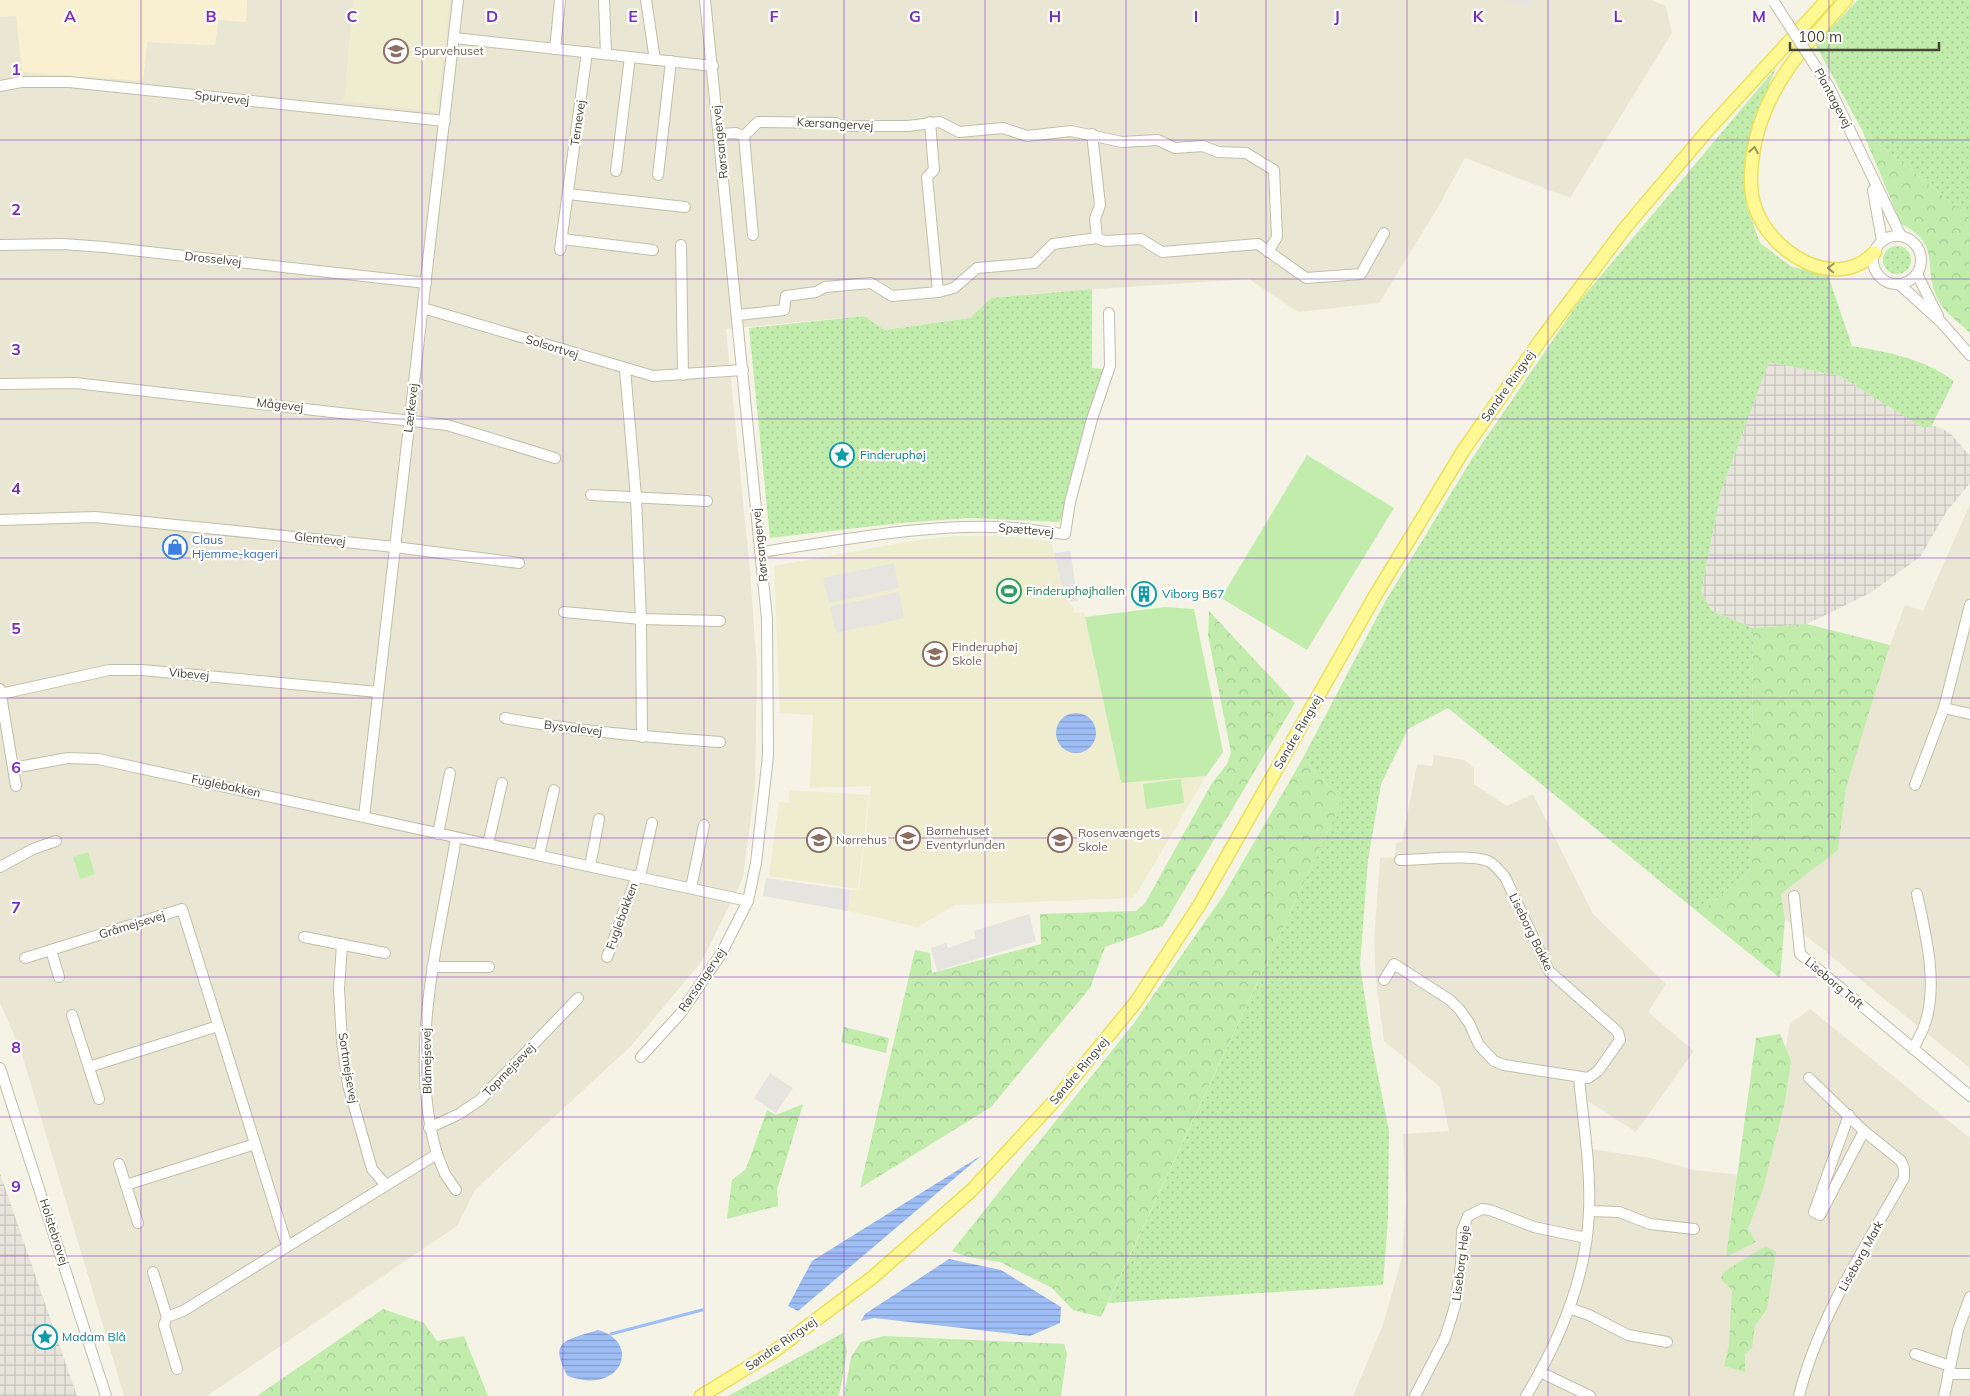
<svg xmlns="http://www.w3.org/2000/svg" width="1970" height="1396" viewBox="0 0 1970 1396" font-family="Mulish,sans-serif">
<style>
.residential{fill:#e9e7d4}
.commercial{fill:#f8f0d0}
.industrial{fill:url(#industrial-grid)}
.education{fill:#efedcf}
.grass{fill:url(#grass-dots)}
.forest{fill:url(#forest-crowns)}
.park{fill:#c1ecac}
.parking{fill:#e5e4df}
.water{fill:url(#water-rules)}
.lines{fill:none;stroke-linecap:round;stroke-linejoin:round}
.stream{stroke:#9ebef6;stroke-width:3}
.minor-casing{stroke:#c1bea8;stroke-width:12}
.major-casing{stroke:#ece15c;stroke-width:15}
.minor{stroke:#fff;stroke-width:10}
.major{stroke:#fff895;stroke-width:12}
.minor-bridge-casing{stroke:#c1bea8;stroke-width:12;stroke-linecap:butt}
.minor-bridge{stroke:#fff;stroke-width:10}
.oneway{stroke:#9a9660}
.grid{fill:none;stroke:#7b2cbf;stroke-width:1;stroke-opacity:0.55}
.labels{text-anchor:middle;stroke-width:4.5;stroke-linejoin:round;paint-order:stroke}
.education-label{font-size:12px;fill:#785e54;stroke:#fff;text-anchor:start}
.street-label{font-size:12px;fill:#484535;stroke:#fff}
.culture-label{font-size:12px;fill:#0d838f;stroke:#fff;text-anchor:start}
.shop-label{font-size:12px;fill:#366cbe;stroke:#fff;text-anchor:start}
.leisure-label{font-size:12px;fill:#27864d;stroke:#fff;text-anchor:start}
.grid-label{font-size:16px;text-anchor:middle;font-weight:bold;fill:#7b2cbf;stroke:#fff;stroke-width:4.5;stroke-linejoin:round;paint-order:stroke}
</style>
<defs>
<pattern id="industrial-grid" width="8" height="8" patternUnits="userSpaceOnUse" patternTransform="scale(1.25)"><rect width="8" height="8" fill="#e7e4db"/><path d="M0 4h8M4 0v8" fill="none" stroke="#c8c5bd"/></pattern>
<pattern id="grass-dots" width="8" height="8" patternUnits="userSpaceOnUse" patternTransform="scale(1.25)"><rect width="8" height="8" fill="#c1ecac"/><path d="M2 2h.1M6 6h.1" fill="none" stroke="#a7cc95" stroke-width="1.8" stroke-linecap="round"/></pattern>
<pattern id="forest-crowns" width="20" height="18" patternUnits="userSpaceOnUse" patternTransform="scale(1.25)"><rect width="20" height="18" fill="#c1ecac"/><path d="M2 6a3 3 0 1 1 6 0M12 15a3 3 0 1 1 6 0" fill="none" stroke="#a7cc95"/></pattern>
<pattern id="water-rules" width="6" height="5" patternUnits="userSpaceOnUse" patternTransform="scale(1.25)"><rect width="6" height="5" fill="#9ebef6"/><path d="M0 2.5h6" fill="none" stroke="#839cc8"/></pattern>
</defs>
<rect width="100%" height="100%" fill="#f4f3e6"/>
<g class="residential">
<polygon points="247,0 1652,0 1666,6 1672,33 1570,198 1465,158 1437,209 1379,303 1298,312 1249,279 1051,292 991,298 970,318 885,330 864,316 726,329 750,571 757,669 755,787 743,878 702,961 631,1046 475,1190 457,1226 207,1396 124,1396 21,1051 0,1003 0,17 16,15 143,80 147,42 215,45 218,19 246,22"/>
<polygon points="1970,504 1970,1068 1785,919 1781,894 1838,850 1846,788 1890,645 1905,605 1923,611"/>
<polygon points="1434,755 1464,760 1474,768 1474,784 1507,806 1533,794 1593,914 1666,984 1648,1012 1694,1051 1636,1132 1588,1101 1592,1149 1650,1158 1694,1170 1760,1177 1790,1024 1810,1009 1970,1138 1970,1396 1353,1396 1383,1325 1402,1257 1406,1201 1403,1134 1449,1131 1440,1087 1384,1041 1376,980 1374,941 1380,858 1395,857 1396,843 1402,842 1417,764 1432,766"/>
</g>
<polygon class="commercial" points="0,0 247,0 246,22 218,20 215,45 147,42 143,81 22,72 16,16 0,17"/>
<g class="industrial">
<polygon points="1769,362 1840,376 1922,427 1936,426 1950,433 1970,456 1970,483 1947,511 1920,557 1870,593 1807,624 1753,628 1712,611 1701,592 1721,491"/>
<polygon points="0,1173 77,1396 0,1396"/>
</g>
<g class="education">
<polygon points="353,0 450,0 437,112 344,101"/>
<polygon points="955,536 1001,536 1051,541 1065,599 1073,606 1075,613 1084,612 1121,783 1206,776 1137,893 1132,898 955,905 918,927 848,911 851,890 859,890 871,786 810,788 813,715 780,713 774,566 918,540"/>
<polygon points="790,790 869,795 858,889 769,876 779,802 789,803"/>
</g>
<g class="grass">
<polygon points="1858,0 1970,0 1970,218 1862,130 1815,44"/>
<path d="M1776 68 1754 121 1747 161 1746 204 1760 243 1792 267 1828 275 1852 346C1891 353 1922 358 1954 381L1931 427H1922L1840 376 1769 362 1721 491 1701 592 1712 611 1753 628 1751 871 1699 913 1448 708 1408 729 1381 784 1368 860 1360 965 1372 1045 1389 1131 1388 1218 1383 1285 1108 1303 1342 801 1303 758 1385 602 1473 457 1578 303Z"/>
<circle cx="1897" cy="260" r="14"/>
<polygon points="1092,289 1092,368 1103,369 1060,522 970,518 900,523 770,538 749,328 864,316 885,330 970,318 991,298"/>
<polygon points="843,1333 847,1351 839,1396 728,1396"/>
</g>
<g class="forest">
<path d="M1862 130 1970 218V333C1961 324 1949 316 1942 306 1918 271 1946 245 1901 224Z"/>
<polygon points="1209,611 1295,703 1163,926 1105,947 1090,988 991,1107 860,1188 915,950 930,953 932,973 1041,944 1040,914 1136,911 1145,903 1212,783 1227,764 1231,753 1208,635"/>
<polygon points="1807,624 1890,645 1846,788 1838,850 1781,894 1785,919 1780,978 1699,913 1751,871 1753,628"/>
<polygon points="1303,758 1342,801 1101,1317 1073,1310 1052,1288 1000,1262 968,1257 952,1251 1134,1023 1223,896"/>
<polygon points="844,1027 889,1038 886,1053 841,1042"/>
<polygon points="1780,1034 1791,1061 1785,1102 1763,1189 1748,1229 1756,1242 1726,1257 1756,1038"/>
<polygon points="803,1104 777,1190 778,1206 727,1219 732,1180 746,1169 767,1110 776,1115"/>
<polygon points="1766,1246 1776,1252 1767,1309 1755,1326 1752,1348 1745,1354 1745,1372 1724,1366 1729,1345 1732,1290 1721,1279 1723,1272"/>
<polygon points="383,1309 424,1323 437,1341 464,1336 488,1396 257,1396"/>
<polygon points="884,1336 1064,1344 1067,1354 1061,1396 844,1396 851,1357 861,1342"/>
</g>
<g class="park">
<polygon points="1307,455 1394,508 1307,650 1221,598"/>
<polygon points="1165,607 1194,609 1223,752 1206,776 1121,783 1085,617"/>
<polygon points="1181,779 1184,803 1146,809 1143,784"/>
<polygon points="88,852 95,874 80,879 73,857"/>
</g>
<g class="parking">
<polygon points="1500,0 1532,0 1531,6"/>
<polygon points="1070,551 1078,601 1071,602 1065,599 1054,553"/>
<polygon points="894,563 899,588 829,603 823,578"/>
<polygon points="899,592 904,618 836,633 830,607"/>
<polygon points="766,878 851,890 848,911 763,896"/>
<polygon points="1029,914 1036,941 937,971 931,948 946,943 948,948 976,938 974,931"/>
<polygon points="770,1073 793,1088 776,1113 754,1098"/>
</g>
<g class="water">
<circle cx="1076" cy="733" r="20"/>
<polygon points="982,1155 798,1311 788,1306 812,1261"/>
<polygon points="949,1259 1001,1270 1061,1307 1060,1323 1030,1336 874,1318 861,1321 865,1314"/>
<path d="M598 1330C642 1342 622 1396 568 1376 547 1339 568 1340 598 1330Z"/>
</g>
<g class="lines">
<polyline class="stream" points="611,1334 702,1310"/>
<defs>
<g id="minor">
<polyline points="604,0 606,54"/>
<polyline points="646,0 655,60"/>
<polyline points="454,38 713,66"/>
<polyline points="555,49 560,0"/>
<polyline points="0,86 21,82 69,82 445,121"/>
<polyline points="1829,87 1901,236"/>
<polyline points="930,122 934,170 927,177 938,292"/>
<polyline points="719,134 736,133 744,136"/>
<polyline points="1092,134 1100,205 1095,219 1097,238"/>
<polyline points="616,171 630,57"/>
<polyline points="658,175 671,61"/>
<polyline points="1873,190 1882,241"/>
<polyline points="568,194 685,207"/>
<polyline points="753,235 744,136 758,122 836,123 842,126 908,126 940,122 959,132 1003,128 1027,136 1071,131 1122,142 1158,140 1175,148 1203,146 1218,152 1246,153 1274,170 1277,237 1268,252"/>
<circle cx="1897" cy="260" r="24"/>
<polyline points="562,239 653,250"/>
<polyline points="0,245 63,244 104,247 426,283"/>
<polyline points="681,245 683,375"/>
<polyline points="560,250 587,52"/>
<polyline points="1917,274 1938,316"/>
<polyline points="1899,284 1941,322 1970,355"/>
<polyline points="423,308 653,376 743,370"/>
<polyline points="738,315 784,310 786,296 816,292 825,287 871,283 892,296 938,292 954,288 977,268 1034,263 1053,244 1097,238 1105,241 1141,239 1162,252 1258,244 1306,278 1361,274 1384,233"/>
<polyline points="625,369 636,497 641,619 642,737"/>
<polyline points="0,384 75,383 447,425 555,458"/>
<polyline points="591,495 707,501"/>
<polyline points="0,520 95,517 395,547 519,563"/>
<path d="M761 552C840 541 920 524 1000 527 1022 528 1044 532 1065 534L1070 502 1092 419 1110 366 1109 313"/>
<polyline points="564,612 641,619 720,621"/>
<polyline points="0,689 16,786"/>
<polyline points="1,694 109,670 142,670 378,692"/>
<polyline points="1944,708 1970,714"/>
<path d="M505 718C576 731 648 737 720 742"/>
<polyline points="13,768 68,758 98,759 748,901"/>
<polyline points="1915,785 1944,708 1970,605"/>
<polyline points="364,817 458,0"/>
<polyline points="438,834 450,773"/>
<polyline points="488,844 502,783"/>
<polyline points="539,855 554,790"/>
<polyline points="590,866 599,819"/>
<polyline points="0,867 33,849 56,841"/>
<polyline points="640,877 652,823"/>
<polyline points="691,888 704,825"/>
<polyline points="1794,896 1800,954 1970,1096"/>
<polyline points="304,937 385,953"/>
<polyline points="342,944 339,989 342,1042 348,1085 372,1169 385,1184"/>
<polyline points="51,950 59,977"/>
<polyline points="607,957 637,876"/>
<polyline points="25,958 182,909 287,1246"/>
<polyline points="432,967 489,967"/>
<path d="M1384 980 1394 964 1450 1000 1460 1010 1469 1023 1479 1045 1494 1061 1504 1065 1588 1078 1598 1071 1620 1040 1618 1032 1549 971 1505 877C1500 872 1495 864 1488 861 1470 854 1421 860 1400 860"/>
<polyline points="72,1015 99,1099"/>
<path d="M1913 1049C1918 1039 1925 1028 1927 1017 1937 977 1925 932 1917 894"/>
<polyline points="641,1057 680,1014 721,954 748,901 756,863 768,756 767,619 705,0"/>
<polyline points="89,1067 218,1026"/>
<polyline points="0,1068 106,1396"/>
<polyline points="1849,1115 1814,1212 1820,1215 1864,1131"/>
<polyline points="429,1128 459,1114 480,1100 578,998"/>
<path d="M437 1154C407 1051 439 940 456 838"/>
<polyline points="119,1164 138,1223"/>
<polyline points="126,1185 255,1144"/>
<polyline points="1589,1211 1619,1212 1650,1224 1694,1229"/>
<polyline points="153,1272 167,1317"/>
<polyline points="1569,1308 1589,1315 1628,1335 1667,1342"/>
<polyline points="1915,1354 1950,1366"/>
<polyline points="177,1369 164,1325 167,1317 183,1311 437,1154 445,1174 456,1190"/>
<polyline points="1540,1372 1590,1396"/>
<polyline points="1948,1374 1970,1374"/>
<polyline points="1415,1396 1445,1338 1455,1306 1461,1264 1462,1231 1468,1216 1482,1209 1490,1210 1534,1227 1586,1238"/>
<path d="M1526 1396C1560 1340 1587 1277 1589 1211 1591 1167 1583 1121 1579 1078"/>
<path d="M1799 1396C1818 1318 1865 1248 1904 1178V1168L1901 1161 1864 1131 1809 1078"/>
<polyline points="1944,1396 1958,1330 1970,1297"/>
</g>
<g id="major">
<path d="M1846 0C1806 44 1768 83 1755 143 1751 163 1748 187 1755 207 1770 252 1835 294 1875 252"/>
<polyline points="701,1396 773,1352 873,1277 972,1190 1058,1097 1136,1002 1200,904 1375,596 1463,451 1540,341 1625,228 1707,131 1827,0"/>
</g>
</defs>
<use href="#minor" class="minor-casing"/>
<use href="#major" class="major-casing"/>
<use href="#minor" class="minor"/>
<use href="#major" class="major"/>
<defs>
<polyline id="minor-bridge" points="1774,2 1829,87"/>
</defs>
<use href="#minor-bridge" class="minor-bridge-casing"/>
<use href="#minor-bridge" class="minor-bridge"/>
</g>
<defs><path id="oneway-chevron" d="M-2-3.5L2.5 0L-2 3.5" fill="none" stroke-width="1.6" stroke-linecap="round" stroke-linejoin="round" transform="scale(1.25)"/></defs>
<g class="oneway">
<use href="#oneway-chevron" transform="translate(1754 150) rotate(-80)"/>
<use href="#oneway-chevron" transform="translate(1831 268) rotate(-178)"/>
</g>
<path class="grid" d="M141 0V1396M281 0V1396M422 0V1396M563 0V1396M704 0V1396M844 0V1396M985 0V1396M1126 0V1396M1266 0V1396M1407 0V1396M1548 0V1396M1689 0V1396M1829 0V1396M0 140H1970M0 279H1970M0 419H1970M0 558H1970M0 698H1970M0 838H1970M0 977H1970M0 1117H1970M0 1256H1970"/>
<defs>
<symbol id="school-ring" viewBox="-11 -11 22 22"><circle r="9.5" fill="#fff" stroke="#8d6e63" stroke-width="1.5"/><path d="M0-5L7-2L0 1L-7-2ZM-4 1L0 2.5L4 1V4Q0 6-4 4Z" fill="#8d6e63"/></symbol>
<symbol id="sight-ring" viewBox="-11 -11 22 22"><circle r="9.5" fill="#fff" stroke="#0f9aa8" stroke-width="1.5"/><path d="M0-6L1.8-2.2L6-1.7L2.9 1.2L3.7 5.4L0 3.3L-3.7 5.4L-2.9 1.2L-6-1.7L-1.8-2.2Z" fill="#0f9aa8"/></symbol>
<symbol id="shop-ring" viewBox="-11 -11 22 22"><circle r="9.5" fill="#fff" stroke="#3f7fe0" stroke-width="1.5"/><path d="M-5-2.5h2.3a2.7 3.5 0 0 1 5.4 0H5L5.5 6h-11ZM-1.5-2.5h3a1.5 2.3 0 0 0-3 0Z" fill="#3f7fe0"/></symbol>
<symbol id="stadium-ring" viewBox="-11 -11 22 22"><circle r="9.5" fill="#fff" stroke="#2e9e5b" stroke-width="1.5"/><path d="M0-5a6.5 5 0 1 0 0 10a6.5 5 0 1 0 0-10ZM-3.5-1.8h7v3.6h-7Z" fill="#2e9e5b"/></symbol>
<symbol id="building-ring" viewBox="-11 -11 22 22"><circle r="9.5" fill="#fff" stroke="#0f9aa8" stroke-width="1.5"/><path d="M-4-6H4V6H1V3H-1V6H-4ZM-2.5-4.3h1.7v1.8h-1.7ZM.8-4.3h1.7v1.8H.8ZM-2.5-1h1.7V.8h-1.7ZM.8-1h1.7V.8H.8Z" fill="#0f9aa8"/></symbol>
</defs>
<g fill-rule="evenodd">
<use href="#school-ring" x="382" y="37" width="28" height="28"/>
<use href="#sight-ring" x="828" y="441" width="28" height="28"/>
<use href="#shop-ring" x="161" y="533" width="28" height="28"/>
<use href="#stadium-ring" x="995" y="577" width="28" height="28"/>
<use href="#building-ring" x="1130" y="580" width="28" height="28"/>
<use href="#school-ring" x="921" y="640" width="28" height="28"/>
<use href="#school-ring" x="894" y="824" width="28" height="28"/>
<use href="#school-ring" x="805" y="826" width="28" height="28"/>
<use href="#school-ring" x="1046" y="826" width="28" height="28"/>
<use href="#sight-ring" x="31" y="1323" width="28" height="28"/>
</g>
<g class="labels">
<g class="education-label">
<text x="414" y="55">Spurvehuset</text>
<text x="952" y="651">Finderuphøj<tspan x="952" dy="14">Skole</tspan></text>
<text x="926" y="835">Børnehuset<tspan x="926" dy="14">Eventyrlunden</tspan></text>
<text x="1078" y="837">Rosenvængets<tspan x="1078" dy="14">Skole</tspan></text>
<text x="836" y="844">Nørrehus</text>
</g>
<g class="street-label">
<text transform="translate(222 98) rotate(6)" y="4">Spurvevej</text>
<text transform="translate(1833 98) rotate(62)" y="4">Plantagevej</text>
<text transform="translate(578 123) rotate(-82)" y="4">Ternevej</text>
<text transform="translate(835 124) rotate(3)" y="4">Kærsangervej</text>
<text transform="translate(720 142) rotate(-96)" y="4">Rørsangervej</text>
<text transform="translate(213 259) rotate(6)" y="4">Drosselvej</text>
<text transform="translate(552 347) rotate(17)" y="4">Solsortvej</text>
<text transform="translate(1508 386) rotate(-55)" y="4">Søndre Ringvej</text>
<text transform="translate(280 405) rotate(6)" y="4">Mågevej</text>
<text transform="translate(411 408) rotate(-83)" y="4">Lærkevej</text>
<text transform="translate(1026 530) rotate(5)" y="4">Spættevej</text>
<text transform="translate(320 539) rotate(6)" y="4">Glentevej</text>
<text transform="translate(760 545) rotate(-96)" y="4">Rørsangervej</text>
<text transform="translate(189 674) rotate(5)" y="4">Vibevej</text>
<text transform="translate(573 728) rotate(7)" y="4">Bysvalevej</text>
<text transform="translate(1298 732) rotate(-60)" y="4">Søndre Ringvej</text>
<text transform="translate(226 786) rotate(12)" y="4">Fuglebakken</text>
<text transform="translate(622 916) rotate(-70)" y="4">Fuglebakken</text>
<text transform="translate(132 925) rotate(-17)" y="4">Gråmejsevej</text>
<text transform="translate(1531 932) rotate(64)" y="4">Liseborg Bakke</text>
<text transform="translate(702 980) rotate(-56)" y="4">Rørsangervej</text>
<text transform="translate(1834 983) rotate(40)" y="4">Liseborg Toft</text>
<text transform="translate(427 1061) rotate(-91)" y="4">Blåmejsevej</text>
<text transform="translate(348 1068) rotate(81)" y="4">Sortmejsevej</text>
<text transform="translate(509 1070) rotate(-46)" y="4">Topmejsevej</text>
<text transform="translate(1079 1071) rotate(-50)" y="4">Søndre Ringvej</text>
<text transform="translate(54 1232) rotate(72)" y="4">Holstebrovej</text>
<text transform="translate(1861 1256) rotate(-61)" y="4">Liseborg Mark</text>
<text transform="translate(1461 1263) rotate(-83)" y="4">Liseborg Høje</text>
<text transform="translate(781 1344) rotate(-35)" y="4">Søndre Ringvej</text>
</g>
<g class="culture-label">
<text x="860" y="459">Finderuphøj</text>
<text x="1162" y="598">Viborg B67</text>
<text x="62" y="1341">Madam Blå</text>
</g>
<g class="shop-label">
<text x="192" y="544">Claus<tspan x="192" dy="14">Hjemme-kageri</tspan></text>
</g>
<g class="leisure-label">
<text x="1026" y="595">Finderuphøjhallen</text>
</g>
</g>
<g class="grid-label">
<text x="70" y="22">A</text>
<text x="211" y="22">B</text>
<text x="352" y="22">C</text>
<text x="492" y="22">D</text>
<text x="633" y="22">E</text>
<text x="774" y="22">F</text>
<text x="915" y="22">G</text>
<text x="1055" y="22">H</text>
<text x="1196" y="22">I</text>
<text x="1337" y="22">J</text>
<text x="1478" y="22">K</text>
<text x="1618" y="22">L</text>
<text x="1759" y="22">M</text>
<text x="16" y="75">1</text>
<text x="16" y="215">2</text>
<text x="16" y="355">3</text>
<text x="16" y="494">4</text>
<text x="16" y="634">5</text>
<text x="16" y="773">6</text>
<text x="16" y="913">7</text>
<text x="16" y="1053">8</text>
<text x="16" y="1192">9</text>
</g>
<path d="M1790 42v8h149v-8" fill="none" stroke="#484535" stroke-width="2.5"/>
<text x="1798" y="42" font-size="15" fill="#484535" stroke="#ffffff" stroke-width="4" paint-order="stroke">100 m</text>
</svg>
